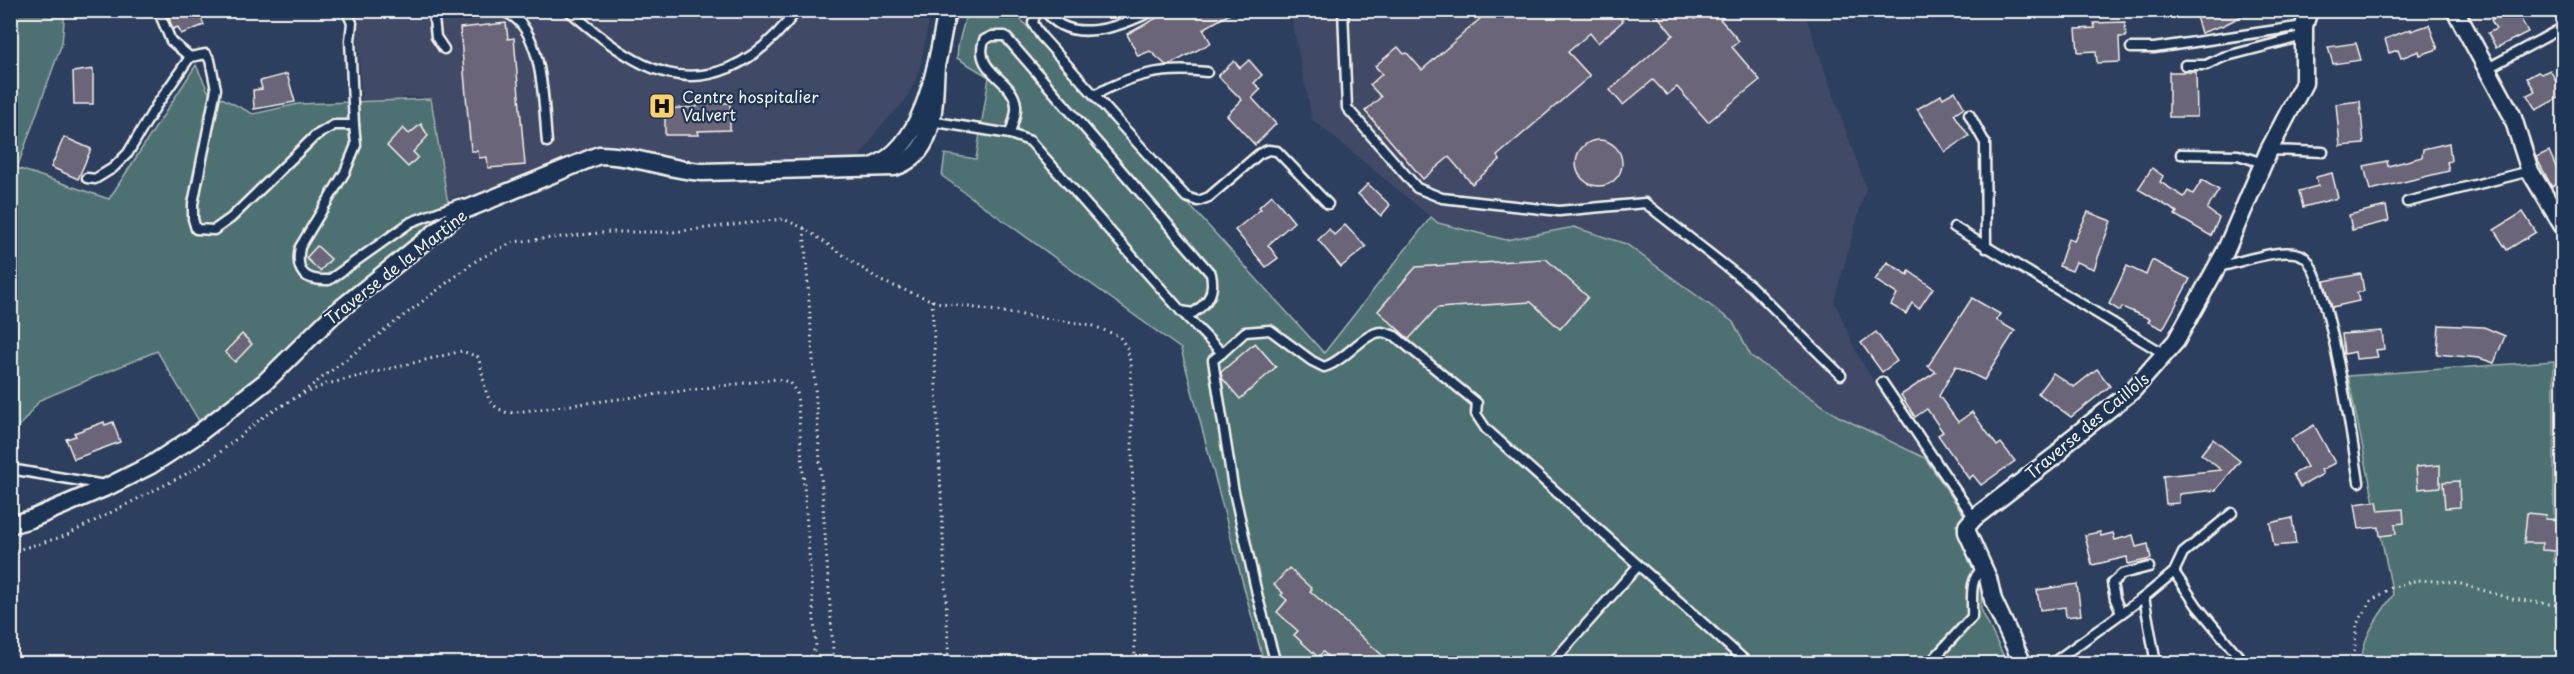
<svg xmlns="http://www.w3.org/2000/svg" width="2574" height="674" viewBox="0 0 2574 674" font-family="'Playpen Sans',sans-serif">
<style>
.built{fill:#404a66}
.green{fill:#4e7172;stroke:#a1b1ad;stroke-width:1.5}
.building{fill:#6b6579;stroke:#f4f1e8;stroke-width:1.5}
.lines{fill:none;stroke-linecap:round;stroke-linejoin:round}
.lane-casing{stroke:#f4f1e8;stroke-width:13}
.street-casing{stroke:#f4f1e8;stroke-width:21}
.path{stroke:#f4f1e8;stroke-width:3;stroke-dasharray:1.5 4.5;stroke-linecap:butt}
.lane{stroke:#1d3557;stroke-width:8}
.street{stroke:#1d3557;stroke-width:16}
.labels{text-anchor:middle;stroke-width:4.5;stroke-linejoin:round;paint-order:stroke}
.poi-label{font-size:16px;fill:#f4f1e8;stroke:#1d3557;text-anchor:start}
.street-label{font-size:16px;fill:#f4f1e8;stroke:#1d3557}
</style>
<rect width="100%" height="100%" fill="#2d3f5e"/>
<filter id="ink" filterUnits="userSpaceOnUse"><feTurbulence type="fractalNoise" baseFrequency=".0167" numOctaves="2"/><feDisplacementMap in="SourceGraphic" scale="12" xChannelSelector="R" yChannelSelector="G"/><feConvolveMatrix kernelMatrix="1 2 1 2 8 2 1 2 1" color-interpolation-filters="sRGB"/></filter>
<g filter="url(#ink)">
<g class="built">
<polygon points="356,11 931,11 920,68 913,86 904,102 877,130 868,146 854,163 700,167 623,148 597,150 545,166 528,179 475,197 459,195 439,204 423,97 403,97 381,110 362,102"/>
<polygon points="1290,11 1804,11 1866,188 1834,301 1859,358 1925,458 1838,416 1751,356 1733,322 1574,227 1506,240 1438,223 1312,119"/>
</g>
<g class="green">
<polygon points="11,11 65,11 62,43 17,168 109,199 196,65 208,91 253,114 298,104 431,99 447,198 454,211 252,387 202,426 157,351 40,400 11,437"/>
<polygon points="967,11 1013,11 1324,353 1431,217 1438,223 1506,240 1574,227 1626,244 1733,322 1751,356 1838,416 1925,458 1966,518 1956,525 1982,580 1981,609 2007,663 1264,663 1181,349 942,176 945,154 976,159 989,77 957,58 958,46"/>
<path d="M2554 361V562H2563V663H2362C2361 637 2379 616 2393 595L2348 376Z"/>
</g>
<g class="building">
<polygon points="166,10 198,10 204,25 181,34 178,27 173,29"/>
<polygon points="1171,10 1237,10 1203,29 1211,43 1169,65 1166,65 1150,51 1138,56 1127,34"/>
<polygon points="1490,10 1614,10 1623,21 1598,43 1590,33 1568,52 1590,76 1497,156 1500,160 1472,184 1449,157 1423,179 1365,111 1381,97 1370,85 1382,74 1375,66 1398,47 1404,54 1407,53 1422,70"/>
<polygon points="1653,10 1688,10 1695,19 1705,10 1730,10 1720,19 1739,41 1732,47 1760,80 1708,122 1677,87 1667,95 1653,80 1623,105 1610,90 1673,35"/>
<polygon points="2194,10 2254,10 2224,25 2201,33"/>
<polygon points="2508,10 2516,10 2528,32 2496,48 2488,33 2496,29 2491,20"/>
<polygon points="2125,22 2126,37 2119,37 2120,62 2097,63 2096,51 2078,52 2076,29 2095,28 2094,23"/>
<polygon points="506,23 508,39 514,38 525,165 488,168 487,157 479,158 478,151 471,151 460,28"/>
<polygon points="2429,25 2438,49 2420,55 2419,51 2401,58 2398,50 2389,53 2385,39 2411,29 2411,31"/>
<polygon points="2356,43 2361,60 2333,64 2328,47"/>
<polygon points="1249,60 1262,75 1254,83 1261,89 1252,98 1276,124 1255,145 1227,115 1242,100 1218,76 1234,61 1240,68"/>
<polygon points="93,69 93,104 74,104 73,72"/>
<polygon points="2550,70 2564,95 2536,110 2527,95 2535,91 2527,78 2538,72 2541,74"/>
<polygon points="2169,72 2196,72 2197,117 2169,117"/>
<polygon points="287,74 295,102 254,109 253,90 262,89 260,81"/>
<polygon points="1955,91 1964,107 1954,114 1969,136 1945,152 1917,109 1941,95 1943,98"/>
<polygon points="2360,101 2364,144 2340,146 2336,104"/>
<polygon points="698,103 730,103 730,130 698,131 699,135 665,135 665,109 697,107"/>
<polygon points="421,124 428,136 413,152 418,157 408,167 387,146 403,128 409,134"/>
<polygon points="64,137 91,149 78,179 51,167"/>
<circle cx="1599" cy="163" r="23"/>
<polygon points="2449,143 2451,161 2447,162 2449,171 2370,190 2364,166 2387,161 2388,166 2422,157 2423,149"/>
<polygon points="2549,151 2562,181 2552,187 2536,157"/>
<polygon points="2152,168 2163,176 2160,182 2184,197 2188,191 2193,194 2202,180 2219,190 2207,209 2219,218 2211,236 2175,215 2177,212 2138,189"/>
<polygon points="2332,173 2338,198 2303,207 2299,191 2318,186 2316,177"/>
<polygon points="1368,184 1390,205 1381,216 1358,194"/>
<polygon points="1272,195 1294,222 1268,245 1278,258 1266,267 1235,230 1261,209 1259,207"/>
<polygon points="2386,206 2389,221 2352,230 2349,215"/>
<polygon points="2088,212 2111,221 2094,269 2076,262 2072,271 2059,266 2068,239 2074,241"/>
<polygon points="2523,212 2536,232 2507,250 2494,230"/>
<polygon points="1345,225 1366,247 1341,267 1318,240 1329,229 1334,235"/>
<polygon points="317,246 331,259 320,271 306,258"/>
<polygon points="1546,259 1588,297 1560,329 1531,302 1437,308 1409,339 1378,311 1416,267"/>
<polygon points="2152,260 2190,279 2163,329 2148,322 2150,319 2122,307 2120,311 2109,304 2127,266 2146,275"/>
<polygon points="1887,262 1908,275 1909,271 1933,288 1919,309 1912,303 1906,314 1891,305 1897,294 1875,280"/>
<polygon points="2361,274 2364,291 2357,293 2359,301 2332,307 2324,281"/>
<polygon points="1972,298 2000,314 1996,320 2015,331 1984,380 1956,366 1939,396 1958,422 1972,412 1997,446 2001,443 2015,461 1981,485 1973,475 1969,479 1938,435 1943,432 1927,409 1915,417 1901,395 1936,372 1928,366"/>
<polygon points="2439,325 2484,327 2505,336 2494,363 2479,358 2437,354"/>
<polygon points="2382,331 2384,349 2376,350 2378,357 2356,359 2355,352 2344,354 2342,334"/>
<polygon points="1876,332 1897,361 1882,372 1861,343"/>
<polygon points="242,334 252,344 235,362 225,352"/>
<polygon points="1255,343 1276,367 1240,399 1222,378 1221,372"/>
<polygon points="2097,369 2110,386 2071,417 2038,393 2053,373 2074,387"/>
<polygon points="104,422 105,425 113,422 120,442 74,459 66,439 76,436 74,433"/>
<polygon points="2314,425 2335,463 2321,470 2323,474 2300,487 2293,474 2307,467 2291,439"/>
<polygon points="2213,439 2240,461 2216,490 2179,494 2179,503 2166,504 2163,476 2221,470 2201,454"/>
<polygon points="2440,465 2440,487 2418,489 2416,467"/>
<polygon points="2459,481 2460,507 2445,508 2443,482"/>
<polygon points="2377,501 2379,511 2403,509 2404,523 2395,524 2396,534 2380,536 2379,527 2359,529 2355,504"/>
<polygon points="2527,513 2546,515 2545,519 2564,520 2564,542 2557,542 2556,551 2542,550 2542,543 2524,543"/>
<polygon points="2292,518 2296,544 2274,546 2270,523"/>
<polygon points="2100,532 2101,536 2113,533 2115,540 2133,535 2136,547 2148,544 2151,559 2128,564 2127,557 2092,565 2085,535"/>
<polygon points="1289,568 1312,589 1310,591 1391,663 1336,663 1323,652 1318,657 1294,635 1298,631 1277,612 1287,600 1281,595 1283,593 1274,585"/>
<polygon points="2077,584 2081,615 2066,617 2065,607 2040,610 2037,590"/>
</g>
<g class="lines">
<defs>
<g id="lane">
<polyline points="158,10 171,41 190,57"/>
<polyline points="346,10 352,23 350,40 354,125"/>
<polyline points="433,10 436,37 444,49"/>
<path d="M497 10C545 17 543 105 547 142"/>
<path d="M568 10C591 29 616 51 643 64 706 95 759 61 797 10"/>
<polyline points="1036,10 1033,23 1041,36 1186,197 1198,201 1209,197 1259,154 1268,150 1277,151 1328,204"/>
<path d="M1045 10C1068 47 1123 26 1154 10"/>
<polyline points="1343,10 1347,108 1417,188 1442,198 1559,211 1645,203 1751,286 1841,375"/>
<polyline points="2131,48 2154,48 2304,26"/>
<polyline points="2185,65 2206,65 2223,57 2304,36"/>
<polyline points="2488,68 2564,27"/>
<path d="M1094 95C1134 74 1162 67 1207 72"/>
<polyline points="1969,114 1985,143 1986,248"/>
<polyline points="930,121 1010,134 1030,141 1181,311 1222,353 1213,360 1233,487 1258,598 1276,664"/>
<path d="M1010 134C1012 125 1017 115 1016 105 1013 78 973 73 984 40L992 36H1005L1211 274C1215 293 1208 303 1193 313L1181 311"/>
<polyline points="2269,150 2323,152"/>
<polyline points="2181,154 2238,155 2263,163"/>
<path d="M87 178 95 179 113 168 128 153 156 106 190 57 206 54 210 60 216 89 193 204V219L196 229 214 230 231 218 315 136 334 125H354L356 145 345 172 300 247C295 272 304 281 329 280L411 222 459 204 466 205"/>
<polyline points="2407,202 2530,171"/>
<polyline points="1954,227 2166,355"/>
<path d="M2218 267C2238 263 2286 245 2303 256 2328 271 2353 446 2359 482"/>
<path d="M1222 353 1245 332 1270 330 1312 361 1324 367C1344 362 1363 333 1381 332 1385 332 1392 335 1395 336L1477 403 1476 414 1486 429 1749 664"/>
<polyline points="1882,382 1974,518"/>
<polyline points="10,469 105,485"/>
<polyline points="2174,572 2197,606 2240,658 2242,664"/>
<polyline points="2144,597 2156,664"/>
<polyline points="2121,613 2115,599 2112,583 2122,574 2149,567"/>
<polyline points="1551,664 1638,566"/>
<path d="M1929 664 1972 617C1973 601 1968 578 1983 569"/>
<polyline points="2051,664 2144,597 2174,572 2183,553 2232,513"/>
</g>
<g id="street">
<polyline points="2455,10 2512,115 2530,171 2564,228"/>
<path d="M874 166C927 144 937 61 947 10"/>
<path d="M10 525 31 519 109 486 151 465 194 437 265 382 334 314 462 211 599 155C634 155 667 170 702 172L894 167C938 154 933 103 936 65"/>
<polyline points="2023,664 1993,600 1988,578 1967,532 1967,526 1974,518 2059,453 2067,442 2132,391 2176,341 2225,252 2269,150 2304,83 2304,26 2309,10"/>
</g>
</defs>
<use href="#lane" class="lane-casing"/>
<use href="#street" class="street-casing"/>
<g class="path">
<polyline points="804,228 834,664"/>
<polyline points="932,300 949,664"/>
<polyline points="298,396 477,260 513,242 610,232 673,232 783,219 804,228 881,281 936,302 1091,325 1119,336 1127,348 1131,365 1135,664"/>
<path d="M10 552 65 536 188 473 219 453 262 418 298 396 327 384 462 351 478 357C487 382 480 404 508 413L777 379 789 382 797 393 816 646 810 659 800 664"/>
<polyline points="2353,664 2357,624 2371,601 2391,588 2417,580 2454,582 2513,599 2564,606"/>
</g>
<use href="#lane" class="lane"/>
<use href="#street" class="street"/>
</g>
</g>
<defs>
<symbol id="hospital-square" viewBox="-11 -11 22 22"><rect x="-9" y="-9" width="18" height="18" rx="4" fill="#ffd166" stroke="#1d3557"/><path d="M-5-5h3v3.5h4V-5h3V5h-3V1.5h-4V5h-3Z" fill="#111"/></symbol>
</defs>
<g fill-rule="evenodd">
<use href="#hospital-square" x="647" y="91" width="30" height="30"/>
</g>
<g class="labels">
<g class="poi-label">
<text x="682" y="103">Centre hospitalier<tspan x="682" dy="18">Valvert</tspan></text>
</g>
<g class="street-label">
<text transform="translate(396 267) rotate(-38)" y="6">Traverse de la Martine</text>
<text transform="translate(2087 426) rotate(-40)" y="6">Traverse des Caillols</text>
</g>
</g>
<rect width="2574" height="674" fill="none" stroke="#1d3557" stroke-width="36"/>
<rect x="18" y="18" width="2538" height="638" fill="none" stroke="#f4f1e8" stroke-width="2" filter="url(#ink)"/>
</svg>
